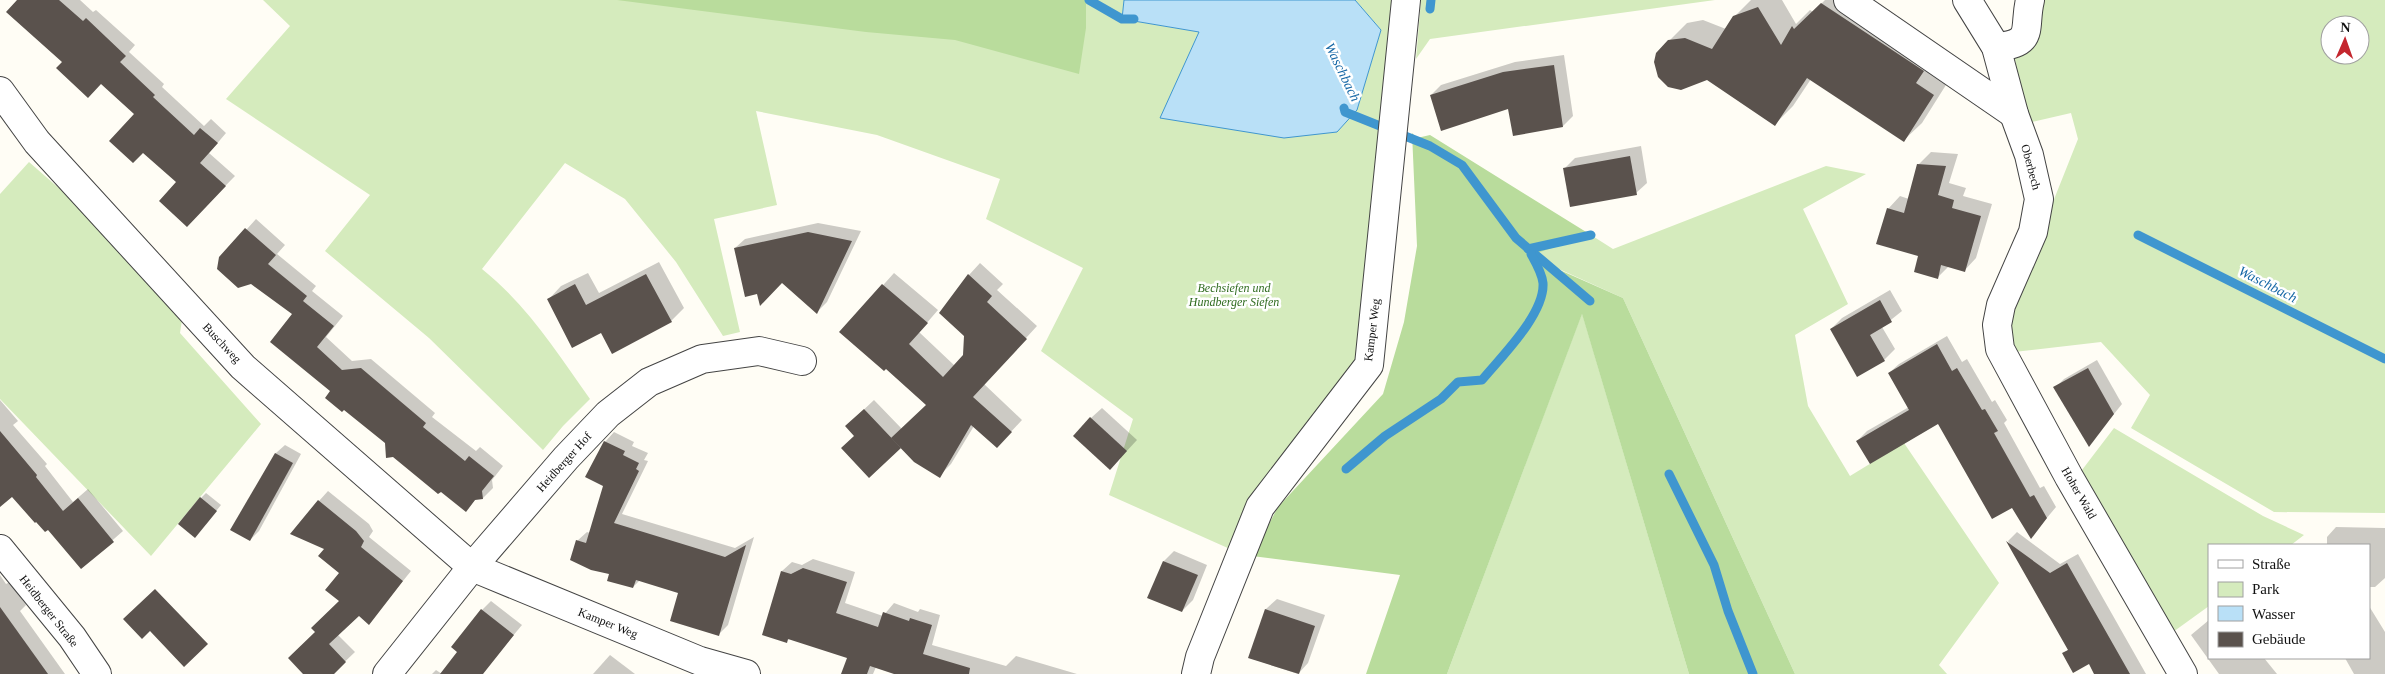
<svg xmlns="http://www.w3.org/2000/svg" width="2385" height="674" viewBox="0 0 2385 674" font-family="'Times New Roman',serif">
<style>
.green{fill:#d5ebbd;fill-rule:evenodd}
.forest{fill:#b9dc9c}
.water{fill:#b9e0f7;stroke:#3f96cf}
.shadow{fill:#0003}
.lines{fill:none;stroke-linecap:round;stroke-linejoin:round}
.stream{stroke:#3f96cf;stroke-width:9}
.building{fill:#5a524d}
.minor-casing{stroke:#444;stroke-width:30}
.minor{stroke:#fff;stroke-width:28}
.labels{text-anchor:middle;stroke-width:5;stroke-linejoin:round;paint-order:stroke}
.street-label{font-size:12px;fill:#111;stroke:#fff}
.park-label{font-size:12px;font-style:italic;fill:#2f6b1f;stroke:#fff}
.water-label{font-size:14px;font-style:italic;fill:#1768a6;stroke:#fff}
</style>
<rect width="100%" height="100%" fill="#fffdf5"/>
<g class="green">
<path d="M263 0H1124L1122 19 1199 32 1161 118 1284 137 1337 132 1357 110 1381 30 1355 0H1402L1362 383 1230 549 1109 495 1133 419 1041 351 1083 268 986 219 1000 179 877 135 756 111 777 205 714 219 740 332 723 336 676 262 625 199 565 163 482 269C528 306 556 351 590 399L563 426 543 450 429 338 325 251 370 195 226 99 290 26Z"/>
<polygon points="1421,0 1715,0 1430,39 1416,59"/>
<path d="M2041 0H2385V513L2274 512 2131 428 2150 395 2101 342 2014 352 2006 320 2078 139 2071 113 2028 123 2014 55ZM2330 25H2360V55H2330Z"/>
<polygon points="29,162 85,211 182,320 180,333 261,424 151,556 0,399 0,194"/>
<polygon points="1826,166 1866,174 1803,209 1848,304 1795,335 1808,406 1850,476 1904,443 1999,583 1939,665 1947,674 1795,674 1623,298 1528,255 1591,235 1613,249"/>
<polygon points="1582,313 1689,674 1447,674"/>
<polygon points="2114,428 2263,516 2304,535 2291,545 2209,545 2209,606 2173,632 2082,470"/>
</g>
<g class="forest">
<polygon points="617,0 1086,0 1086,28 1079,74 955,40 866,32"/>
<polygon points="1412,133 1417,138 1430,135 1591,235 1528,256 1623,298 1795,674 1689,674 1582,314 1447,674 1366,674 1400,575 1252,556 1278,507 1383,394 1404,322 1417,246"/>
</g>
<polygon class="water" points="1124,0 1355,0 1381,30 1357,110 1337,132 1284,138 1160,118 1199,32 1122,19"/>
<g class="shadow">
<polygon points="19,0 80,0 93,12 96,10 135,45 129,52 164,84 162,87 204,126 211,119 226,133 209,153 235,176 187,225 177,182 135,114 101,82 63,62"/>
<polygon points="1751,0 1782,0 1796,24 1810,10 1813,12 1825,0 1862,0 1951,77 1922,123 1904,140 1811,79 1793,106 1775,124 1707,79 1685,88 1672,87 1669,41 1687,23 1703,20 1726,29 1734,17"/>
<polygon points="1564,55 1573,116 1563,126 1509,108 1431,95 1441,85 1515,62"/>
<polygon points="1641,146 1647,183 1636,193 1565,168 1575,158"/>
<polygon points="1931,152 1958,154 1949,183 1966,188 1963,196 1992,204 1976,258 1964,271 1949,266 1938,277 1888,209 1900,196 1909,199 1918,165"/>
<polygon points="256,219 285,245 277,254 316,286 312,291 343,316 326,337 352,361 371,359 435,413 432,417 476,451 480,447 503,466 492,480 493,488 483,498 477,498 466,510 386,443 332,391 294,314 221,258"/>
<polygon points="818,223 861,231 827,302 817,312 782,282 758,293 735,248 745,239"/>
<polygon points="659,262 684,308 671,321 601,331 549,299 561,286 588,273 599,293"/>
<polygon points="980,263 1003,284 997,290 1037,326 984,384 1022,420 1008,435 974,426 951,464 939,476 901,446 856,436 856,417 874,400 902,429 928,405 886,368 841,332 894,273 938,310 919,332 955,366 965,355 965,335 941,313 969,275"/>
<polygon points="1890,290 1902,311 1882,327 1895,349 1884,360 1831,329 1842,318"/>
<polygon points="1947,336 1962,362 1967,359 1992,402 1995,400 2007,420 2004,423 2040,488 2044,486 2056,507 2031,537 2013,506 1939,422 1857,441 1867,431 1909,407 1889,373 1899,364"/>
<polygon points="2097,360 2122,404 2089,445 2055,388 2064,379"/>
<polygon points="0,400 18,421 13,425 47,464 45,466 73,502 88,489 123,531 82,567 48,528 12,495 0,487"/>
<polygon points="1102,408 1137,440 1110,469 1091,418"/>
<polygon points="614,432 634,442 632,446 648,453 644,460 648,461 622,514 735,548 754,537 728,625 718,635 680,592 640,580 633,587 611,573 577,541 587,532 590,533 605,485 605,442"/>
<polygon points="285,445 301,454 259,531 250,540 232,530 276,453"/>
<polygon points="328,491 369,524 373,531 369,537 411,571 369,623 359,614 337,634 355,652 332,674 303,674 317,632 341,601 341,573 326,548 319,501"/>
<polygon points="206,493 221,505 200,531 201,498"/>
<polygon points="2336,527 2385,528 2385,578 2375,587 2369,587 2369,545 2327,545 2327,537"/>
<polygon points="2017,532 2060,564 2078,554 2146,674 2096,674 2089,662 2064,654 2069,649 2008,541"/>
<polygon points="1174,551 1207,565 1193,600 1182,611 1164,561"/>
<polygon points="813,559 855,572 845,603 883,616 894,603 918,612 920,609 940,615 932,645 1006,666 1016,656 1077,674 898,674 876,667 873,674 843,674 848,657 790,638 786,642 782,571 792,562 802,565"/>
<polygon points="0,575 6,584 10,582 26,605 20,611 65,674 0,674"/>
<polygon points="1277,599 1325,615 1308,663 1298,674 1250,658 1266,609"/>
<polygon points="491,601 522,625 483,672 482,610"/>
<polygon points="2369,606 2385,632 2385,674 2354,674 2345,658 2369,658"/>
<polygon points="2209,620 2209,658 2264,658 2277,674 2219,674 2191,635"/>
<polygon points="610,655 635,674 593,674"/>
<polygon points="436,670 442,674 432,674"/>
</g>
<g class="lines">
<g class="stream">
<polyline points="1089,0 1122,19 1134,19"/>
<polyline points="1430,9 1431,0"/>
<polyline points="1344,108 1345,112 1430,146 1462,165 1516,238 1590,301"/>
<polyline points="2138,235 2385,359"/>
<polyline points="1528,249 1591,235"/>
<path d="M1346 469 1385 436 1441 399 1458 382 1482 380C1501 357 1545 314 1543 283 1542 273 1536 263 1531 254"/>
<polyline points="1669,474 1714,565 1728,611 1753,674"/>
</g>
</g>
<g class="building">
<polygon points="17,0 59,0 83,21 86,18 126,56 120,62 155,95 153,97 194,135 200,128 218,143 200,163 226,186 187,227 159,201 176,182 143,153 133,163 109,141 134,114 101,84 88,98 56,68 62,62 6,12"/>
<polygon points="1821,3 1924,71 1916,83 1934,95 1904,142 1807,78 1775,126 1707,80 1681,90 1668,87 1658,77 1654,62 1656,53 1668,40 1685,38 1712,49 1733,16 1758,7 1781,45 1792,26 1794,29"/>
<polygon points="1554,65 1563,127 1513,136 1508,109 1441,131 1430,95 1503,72"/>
<polygon points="1630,156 1637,195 1570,207 1563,168"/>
<polygon points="1917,164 1946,166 1938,195 1954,200 1952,208 1981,216 1965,272 1941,265 1938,279 1914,272 1918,256 1876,244 1887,208 1904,213"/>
<polygon points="245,228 276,255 268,264 307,296 303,301 334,326 317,347 342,370 361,368 426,423 423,427 465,461 469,456 494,476 482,491 483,499 475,500 466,512 441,492 438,494 393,457 386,458 385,443 344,410 342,412 325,398 330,391 270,342 292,314 251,284 238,288 217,269 219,257"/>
<polygon points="808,232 852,241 817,314 782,283 760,306 757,294 745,297 734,248"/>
<polygon points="646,274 672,322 612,354 601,333 572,348 547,299 575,284 586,305"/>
<polygon points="968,274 992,296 987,302 1027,339 973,397 1012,432 997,448 971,425 940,478 914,462 891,438 926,405 886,369 884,371 839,332 882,284 928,323 909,344 943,377 963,355 964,336 939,313"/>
<polygon points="1880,300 1892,322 1870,335 1885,361 1857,377 1830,329"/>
<polygon points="1937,344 1952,371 1957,368 1982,410 1985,409 1998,431 1994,433 2030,497 2034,495 2047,518 2031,539 2012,508 1992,519 1938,424 1870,464 1856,441 1909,410 1888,373"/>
<polygon points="2088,368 2114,414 2089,447 2053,387"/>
<polygon points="864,409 901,448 869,478 841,448 854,436 845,426"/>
<polygon points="1090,417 1127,451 1110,470 1073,436"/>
<polygon points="0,431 37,475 36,477 63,511 78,498 114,542 81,569 48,530 45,532 36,522 35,523 12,497 0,507"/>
<polygon points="604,441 625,451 623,455 639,463 636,469 639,471 614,523 725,557 746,545 719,636 670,621 678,593 636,580 633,588 607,581 609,574 591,570 570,560 576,540 586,543 603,486 585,477"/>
<polygon points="275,453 293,463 250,541 230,530"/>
<polygon points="200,497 217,511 195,538 178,524"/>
<polygon points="318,500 356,531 364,541 361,547 403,581 369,625 359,616 329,644 346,662 334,674 303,674 288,658 315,632 311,628 339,601 325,590 339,573 318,556 324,549 290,534"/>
<polygon points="2006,541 2050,573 2067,563 2130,674 2094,674 2089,664 2073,673 2062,653 2068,650"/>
<polygon points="1163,561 1198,575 1182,612 1147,598"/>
<polygon points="803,568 847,582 836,613 878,627 883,612 909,621 910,618 932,625 923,654 970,668 969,674 894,674 870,666 867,674 841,674 847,658 788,639 787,643 762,635 781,571 791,574"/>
<polygon points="155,589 208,644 184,667 150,631 142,639 123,619"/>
<polygon points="0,607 48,674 0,674"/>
<polygon points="481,609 514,635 483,674 440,674 457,652 451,647"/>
<polygon points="1265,609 1315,626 1299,674 1248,658"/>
</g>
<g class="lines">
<defs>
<g id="minor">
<polyline points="1848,0 2014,114"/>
<polyline points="1967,0 1996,47 2014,114 2029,155 2039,199 2033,232 2001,305 1997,325 2000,349 2069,477 2183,674"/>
<path d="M1996 47C2036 44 2023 28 2030 0"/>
<polyline points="0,91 37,142 243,367 472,567 700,661 746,674"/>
<polyline points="0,549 72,637 97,674"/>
<polyline points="387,674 472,567 566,458 608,414 649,382 702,359 759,351 802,361"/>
<polyline points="1196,674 1200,657 1260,507 1369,365 1406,0"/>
</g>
</defs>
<use href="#minor" class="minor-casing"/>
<use href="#minor" class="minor"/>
</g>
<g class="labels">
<g class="street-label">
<text transform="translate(2031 167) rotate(75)" y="4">Oberbech</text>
<text transform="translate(1372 330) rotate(-83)" y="4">Kamper Weg</text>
<text transform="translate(222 343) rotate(47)" y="4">Buschweg</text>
<text transform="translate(564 462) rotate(-48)" y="4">Heidberger Hof</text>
<text transform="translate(2079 493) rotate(60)" y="4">Hoher Wald</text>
<text transform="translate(49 611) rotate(52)" y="4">Heidberger Straße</text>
<text transform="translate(608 623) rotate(22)" y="4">Kamper Weg</text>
</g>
<g class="park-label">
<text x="1234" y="292">Bechsiefen und<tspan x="1234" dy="14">Hundberger Siefen</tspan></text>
</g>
<g class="water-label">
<text transform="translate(1343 72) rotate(64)" y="5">Waschbach</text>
<text transform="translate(2268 284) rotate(27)" y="5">Waschbach</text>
</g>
</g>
<rect x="2208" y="544" width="162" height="115" fill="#ffffff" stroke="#a0a0a0"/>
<rect x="2218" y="560" width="25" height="8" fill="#ffffff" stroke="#a0a0a0"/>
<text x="2252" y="569" font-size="15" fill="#111111">Straße</text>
<rect x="2218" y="582" width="25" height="15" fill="#d5ebbd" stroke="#a0a0a0"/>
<text x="2252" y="594" font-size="15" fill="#111111">Park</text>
<rect x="2218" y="606" width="25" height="15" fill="#b9e0f7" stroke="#a0a0a0"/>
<text x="2252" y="619" font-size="15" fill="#111111">Wasser</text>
<rect x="2218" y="632" width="25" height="15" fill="#5a524d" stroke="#a0a0a0"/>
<text x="2252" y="644" font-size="15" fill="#111111">Gebäude</text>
<g transform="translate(2345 40) rotate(2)"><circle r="24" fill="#ffffff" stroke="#a0a0a0"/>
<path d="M0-4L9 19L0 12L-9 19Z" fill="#c4262e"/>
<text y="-8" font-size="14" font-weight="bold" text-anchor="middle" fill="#111111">N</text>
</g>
</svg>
